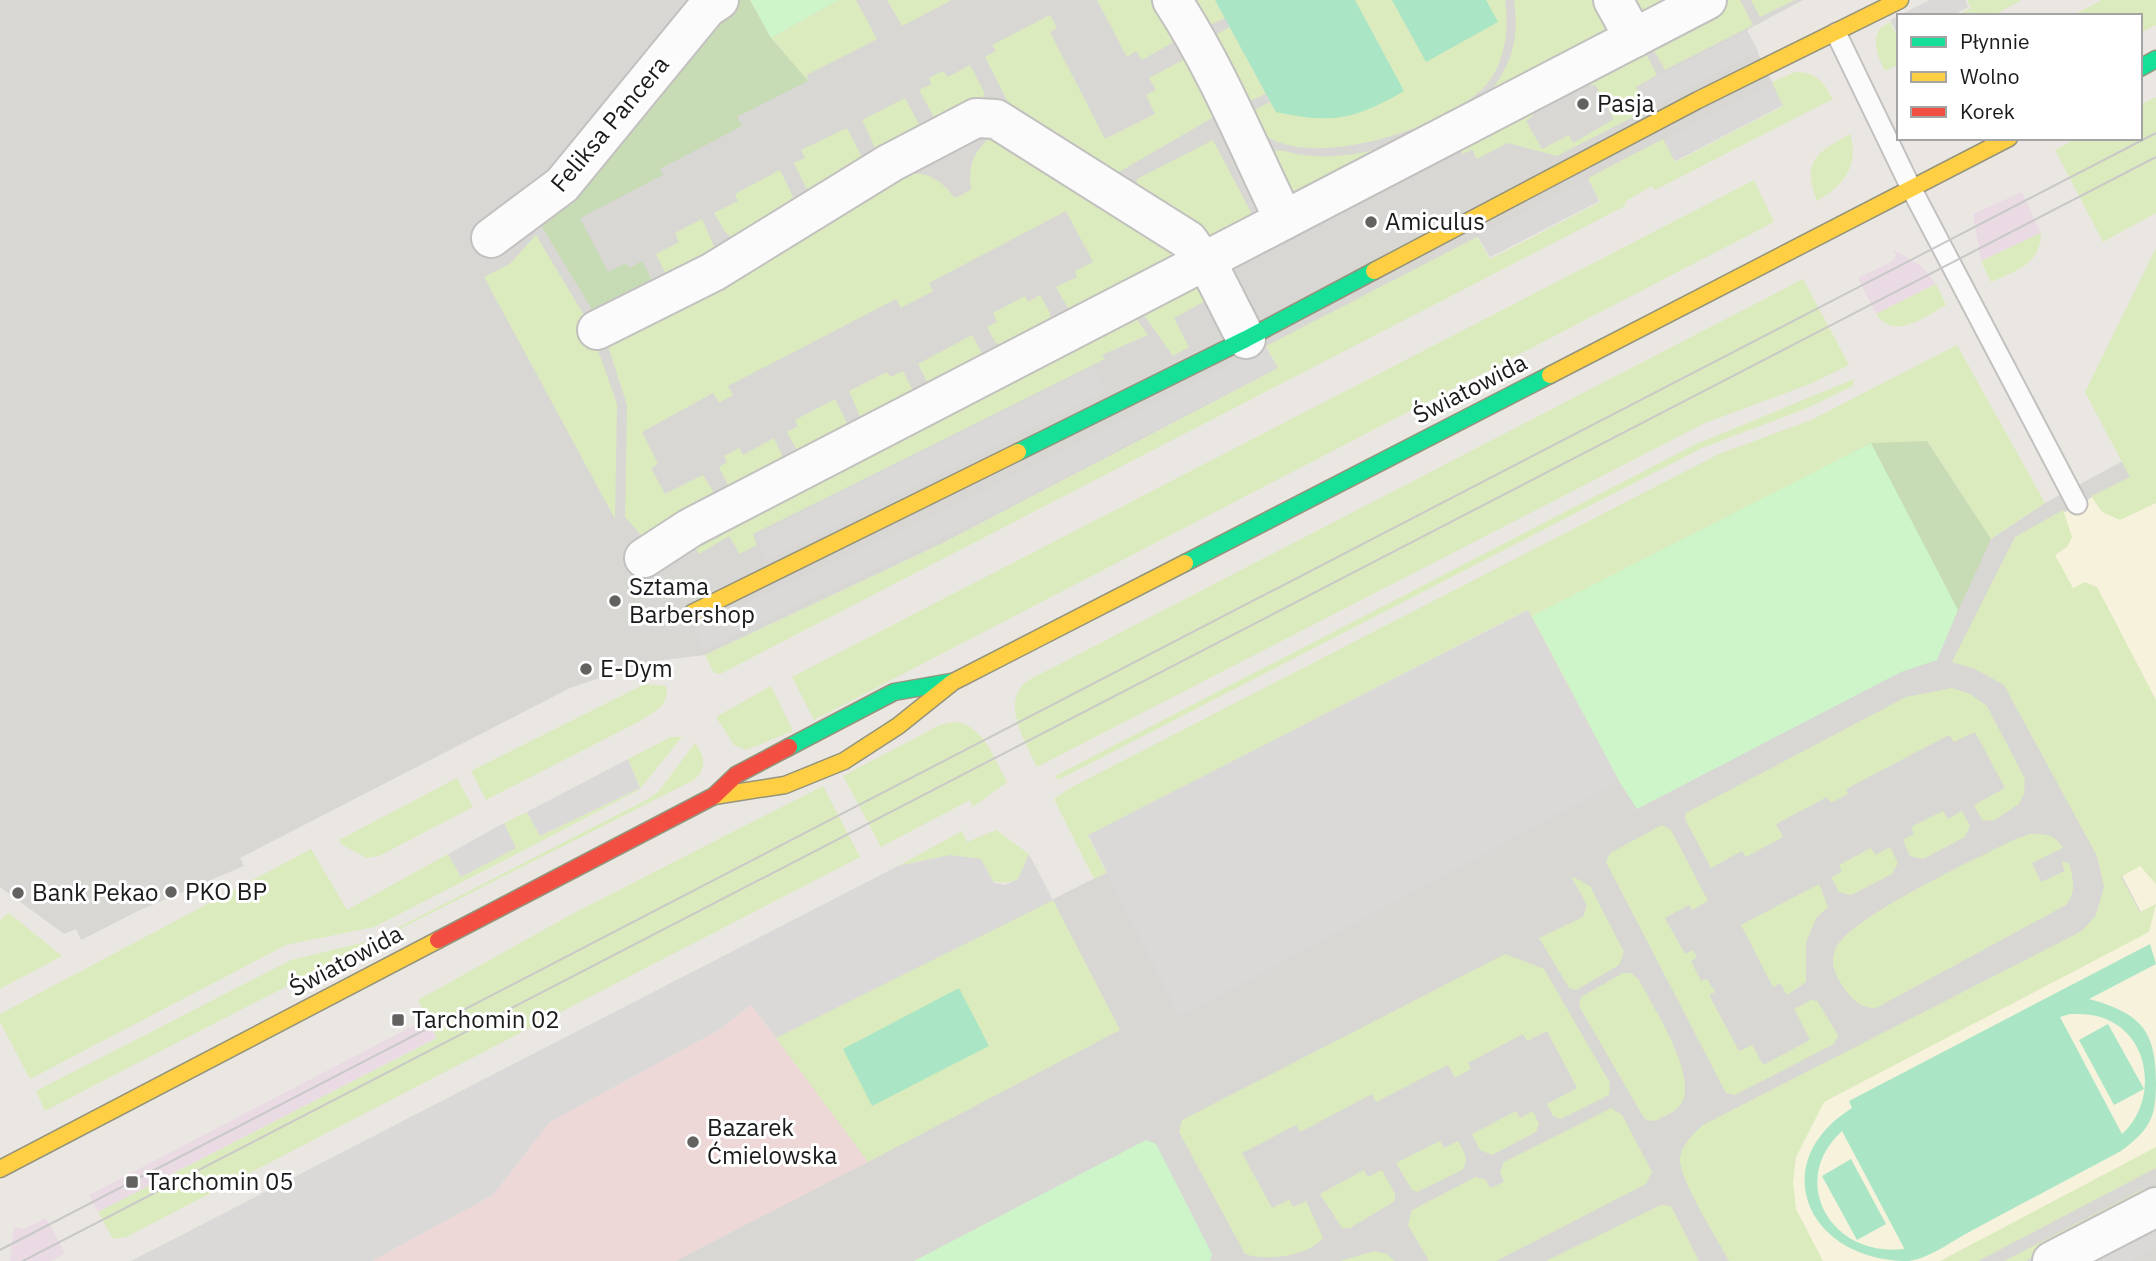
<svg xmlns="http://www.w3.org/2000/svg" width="2156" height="1261" viewBox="0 0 2156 1261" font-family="'IBM Plex Sans',sans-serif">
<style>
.residential{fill:#d9d7d4}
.commercial{fill:#eed8d7}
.industrial{fill:#e9dae4}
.education{fill:#f6f2dc}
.grass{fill:#dbebbd}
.forest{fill:#c7dbb5}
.park{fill:#cef4ca}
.pitch{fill:#aae6c5;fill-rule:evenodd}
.parking{fill:#dad9d7}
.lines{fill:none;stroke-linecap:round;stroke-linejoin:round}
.lane-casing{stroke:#c2c1bf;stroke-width:23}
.street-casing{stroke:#c2c1bf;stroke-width:42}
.fast-casing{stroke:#94937b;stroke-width:19}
.slow-casing{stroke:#94937b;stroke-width:19}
.jam-casing{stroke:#94937b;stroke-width:19}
.lane{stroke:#fcfbfb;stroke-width:19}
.street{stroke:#fcfbfb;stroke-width:38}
.fast{stroke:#16e098;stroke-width:16}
.slow{stroke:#ffcf43;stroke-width:16}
.jam{stroke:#f24e42;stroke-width:16}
.tram{stroke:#c9c8c8;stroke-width:2}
.poi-dot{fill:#636261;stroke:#fff;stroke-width:2.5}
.labels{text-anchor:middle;stroke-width:6;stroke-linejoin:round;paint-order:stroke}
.poi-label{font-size:24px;fill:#1b1b1b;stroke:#fff;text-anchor:start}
.street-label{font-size:24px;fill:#1b1b1b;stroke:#fff}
</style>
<rect width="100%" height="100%" fill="#eae7e2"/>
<g class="residential">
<polygon points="0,0 1803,0 1747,30 1783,105 1675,161 1663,140 1588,179 1599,201 1490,257 1478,237 1266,347 1278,368 943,543 705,655 647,662 570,688 240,858 244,866 140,910 81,940 76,929 64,934 0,887"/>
<polygon points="2156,443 2156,1261 675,1261 867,1162 776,1038 1107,872 1991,539 2045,503"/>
</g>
<polygon class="commercial" points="751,1005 868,1162 675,1261 372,1261 493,1195 550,1122 719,1030"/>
<g class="industrial">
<polygon points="2022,192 2041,233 1981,261 1973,214"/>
<polygon points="1892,249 1919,264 1936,284 1876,314 1858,278 1895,260 1896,254"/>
<polygon points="428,1018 438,1037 98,1212 89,1195"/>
<polygon points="46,1218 65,1253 51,1261 10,1261 14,1227 24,1229"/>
</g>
<polygon class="education" points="2156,463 2156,1162 1961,1261 1811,1261 1753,1150 1770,1104 2141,912 1981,607 2016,538"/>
<g class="grass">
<polygon points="839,0 856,0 877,39 807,75 808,81 771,38"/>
<polygon points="887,0 952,0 902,26"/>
<polygon points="1097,0 1163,0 1179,39 1142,60 1136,51 1127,57"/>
<polygon points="1190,0 1215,0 1225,18 1206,27"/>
<path d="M1355 0H1392L1426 61 1497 22 1486 0H1505C1509 27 1506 54 1492 77 1461 129 1271 187 1249 113L1270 102 1276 112 1403 91Z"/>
<path d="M1514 0H1603L1612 28 1481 105C1509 68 1520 48 1514 0Z"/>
<polygon points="1624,0 1691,0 1650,18"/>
<polygon points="1728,0 1740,0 1753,25 1665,70 1649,41"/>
<polygon points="1751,0 1795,0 1760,17"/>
<polygon points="1967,0 2022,0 1992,16 1956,16 1971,8"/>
<polygon points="2102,0 2156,0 2156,25 2140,33 2140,16 2071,16"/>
<polygon points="1050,15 1057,28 1050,32 1105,139 1155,114 1146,95 1156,90 1149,78 1187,58 1219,107 1212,118 1119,172 1109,175 1017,120 985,57 996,51 992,45"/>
<path d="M1890 22 1899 41V64L1885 71C1877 55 1867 32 1890 22Z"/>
<polygon points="1230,27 1266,94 1243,104 1210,38"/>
<polygon points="1641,44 1657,75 1636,87 1647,110 1557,156 1508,143 1477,159 1472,149 1463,154 1456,141 1527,104 1533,116 1526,121 1542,149 1569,135 1573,143 1614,119 1595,84 1591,86 1584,73"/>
<polygon points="970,65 984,92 983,101 936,121 919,90 931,84 929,78 943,71 948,77"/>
<path d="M1795 72C1817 72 1823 82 1833 99L1655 190 1652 186 1626 201 1625 206 720 674 714 673 705 655 943 543 1278 368 1266 346 1477 237 1490 259 1600 202 1588 178 1663 139 1675 162 1783 106 1772 82Z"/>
<polygon points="2156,97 2156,213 2103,242 2055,150 2077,138 2140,138 2140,105"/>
<polygon points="905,98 921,128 877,152 862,120"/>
<polygon points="847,128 862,157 861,165 814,190 806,188 794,163 805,158 801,150"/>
<path d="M1850 134C1860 165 1843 186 1817 201 1801 161 1817 152 1850 134Z"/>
<path d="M1002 137 1184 252 1069 310 1056 287 1077 277 1075 271 1093 262 1066 211 929 283 933 291 901 308 896 299 728 386 733 395 719 403 713 393 642 432 658 464 651 468 665 494 703 475 716 496 654 538 641 535 625 517 627 405 608 346 896 174C926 172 936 174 955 198L971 190C968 166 972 155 989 138Z"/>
<polygon points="1213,140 1255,220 1217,238 1200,233 1135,191 1137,179"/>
<path d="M1392 146 1296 204 1269 153C1279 148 1286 152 1296 154 1330 160 1359 154 1392 146Z"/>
<polygon points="780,170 793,197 790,211 734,239 726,233 714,213 738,201 735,194"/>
<polygon points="1754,180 1774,222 814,720 792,677"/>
<polygon points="702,219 717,253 669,281 656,254 679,242 675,233"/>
<path d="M2041 233C2041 264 2016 271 1991 282L1981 261Z"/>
<polygon points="536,235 588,322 617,404 615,519 484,277 510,264"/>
<polygon points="2156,248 2156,503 2120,520 2102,512 2091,496 2130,477 2085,392"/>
<path d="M1803 279 1849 365 1810 384 1705 423 1037 767C1025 742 1000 702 1027 681Z"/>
<polygon points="1201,283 1211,298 1174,318 1189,347 1173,356 1138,307"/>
<path d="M1936 284 1946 305C1925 317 1894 341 1876 314Z"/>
<polygon points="1040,295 1050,313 1051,329 1006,349 995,342 987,327 997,322 993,313 1025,296 1028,302"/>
<polygon points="1131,311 1148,335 1102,355 1105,359 753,534 757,545 740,554 729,536 699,554 690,539"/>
<polygon points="972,335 982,353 983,365 938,390 927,382 918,364"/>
<polygon points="1957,345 2045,503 1991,539 1927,441 1637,809 1619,781 1527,610 1088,836 1107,873 1094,879 1054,799 1070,788 1719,454 1811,420"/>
<polygon points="903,371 912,389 911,405 861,419 849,391 887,372 890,377"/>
<polygon points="1854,379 1853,386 1805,409 1702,448 1058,780 1055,776 1694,445"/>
<polygon points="835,399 848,425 799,454 787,432 798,426 795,420"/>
<polygon points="774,438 785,462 730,489 719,467 727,462 724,456 739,448 743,455"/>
<path d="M2063 510 2072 537 2067 547 2055 555 2073 588 2085 582 2097 587 2156 700V884L2140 866 2121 877 2140 912 2156 904 2149 932 1824 1102 1796 1157 1793 1183 1796 1209 1823 1261H1729C1718 1240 1681 1182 1680 1161 1680 1146 1693 1134 1703 1125L2082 931 2096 915 2104 887 2097 856 2004 685 1975 669 1952 662 2015 537Z"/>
<path d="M645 684 666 686C670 705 656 710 642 720L486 800 471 771Z"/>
<polygon points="771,686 793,731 746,750 734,745 716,717"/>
<polygon points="1952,688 1970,694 1987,706 2025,779 2024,793 2019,804 1993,821 1982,820 1974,805 2005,788 1975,732 1954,742 1949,735 1846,789 1848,794 1831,803 1827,797 1776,824 1783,837 1746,857 1742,851 1711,868 1685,819 1686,813 1906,697"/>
<path d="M953 722C983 723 994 759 1007 782L973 807 970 800 881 847 843 776 940 725Z"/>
<polygon points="671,737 682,737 639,790 509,858 374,927 286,945 30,1079 0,1022 0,1014 311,849 347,910 448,854 461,876 515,848 504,823 527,812 540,836 640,788 628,759"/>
<path d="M695 743C706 757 707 771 692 781 476 890 260 999 45 1111L36 1091 291 960 374 940 646 800 658 792Z"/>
<polygon points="457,778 473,807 379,856 367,858 342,845 339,840"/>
<polygon points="823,786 860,857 126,1237 113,1239 98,1212 437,1038 418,1000 574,913"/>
<polygon points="1943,811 1948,819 1962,811 1970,826 1965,837 1923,859 1910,856 1903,840 1914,834 1911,827"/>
<polygon points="1662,825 1671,830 1708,901 1692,910 1689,905 1665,918 1685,954 1693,950 1697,957 1691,961 1701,981 1707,979 1715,992 1709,995 1739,1051 1752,1045 1763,1065 1810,1040 1794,1009 1811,1000 1817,1001 1838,1035 1834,1044 1735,1095 1726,1093 1606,862 1610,853"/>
<path d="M996 830 1029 854 1018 879C992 891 972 869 950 855L898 866 962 831 967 842Z"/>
<path d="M2030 834C2046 834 2054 834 2063 848L2032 863 2041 882 2065 871 2061 861 2069 863C2073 879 2077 890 2066 905L1876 1008C1860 1008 1850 998 1842 985 1835 974 1830 964 1835 950 1848 917 1977 859 2013 840Z"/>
<polygon points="1890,847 1898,863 1892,874 1851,895 1839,892 1831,877 1842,872 1839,865 1871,848 1875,855"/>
<polygon points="1571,876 1590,886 1624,952 1619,965 1576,990 1569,988 1539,938 1583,917 1587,905"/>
<polygon points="1819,884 1828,907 1816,918 1806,943 1806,982 1787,995 1780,983 1773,987 1741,925"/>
<polygon points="1053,900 1120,1030 868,1162 776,1038"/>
<polygon points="9,913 62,956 0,989 0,920"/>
<path d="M1505 954 1544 969 1610 1083 1609 1095 1561 1119 1553 1116 1547 1104 1577 1088 1547 1031 1527 1041 1523 1034 1468 1063 1471 1069 1455 1078 1448 1065 1376 1102 1372 1094 1300 1132 1296 1125 1242 1153 1272 1208 1289 1200 1293 1207 1306 1201 1323 1238C1308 1257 1265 1261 1245 1254L1179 1132 1182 1120Z"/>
<path d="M1623 973H1631L1639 980C1653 1007 1697 1074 1682 1102 1677 1112 1664 1116 1655 1121L1646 1120 1641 1113 1579 1006 1581 997Z"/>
<polygon points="1611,1108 1622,1115 1652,1172 1646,1184 1496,1261 1429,1261 1408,1225 1412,1210 1476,1177 1486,1180 1490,1188 1504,1182 1500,1172 1504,1162"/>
<polygon points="1516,1111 1520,1118 1533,1111 1539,1124 1536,1132 1492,1155 1480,1150 1472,1134"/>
<path d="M1440 1141 1444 1148 1458 1141C1464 1152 1470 1159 1462 1170L1417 1192 1412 1190 1396 1163Z"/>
<polygon points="2156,1147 2156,1168 1978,1261 1940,1261"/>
<polygon points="1364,1170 1368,1177 1382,1170 1395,1194 1395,1201 1350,1228 1342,1228 1320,1194"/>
<polygon points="2145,1188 2150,1197 2026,1261 2004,1261"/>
<polygon points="1661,1205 1671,1206 1699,1261 1546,1261"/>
<polygon points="1374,1251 1387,1254 1395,1261 1340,1261"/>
</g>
<g class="forest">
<polygon points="739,0 750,0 771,38 808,81 737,117 742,126 660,169 663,175 580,218 608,272 626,263 629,268 642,261 656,288 596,316 542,227 716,20"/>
<polygon points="1927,441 1991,539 1948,633 1853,452 1871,443"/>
</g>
<g class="park">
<polygon points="750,0 839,0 771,38"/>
<polygon points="1871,443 1958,610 1937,660 1901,672 1637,809 1619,781 1532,616"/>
<polygon points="1146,1140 1156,1144 1212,1254 1210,1261 914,1261"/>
</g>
<g class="pitch">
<path d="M1215 0H1355L1404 91C1354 120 1332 124 1276 112Z"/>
<polygon points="1392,0 1486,0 1498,22 1426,62"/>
<path d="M2150 944 2156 964 2089 999C2140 1013 2156 1030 2156 1083 2156 1119 2149 1130 2121 1151 2071 1178 2021 1204 1971 1231 1952 1241 1930 1258 1909 1261 1806 1261 1765 1162 1852 1108L1849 1101ZM2070 1014C2084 1014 2096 1014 2108 1020 2153 1040 2156 1104 2122 1134L2060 1017ZM1842 1131 1904 1248V1249C1831 1258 1787 1181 1842 1131Z"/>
<polygon points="959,988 989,1046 872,1106 843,1049"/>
<polygon points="2108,1024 2144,1089 2114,1105 2079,1040"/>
<polygon points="1851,1159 1886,1224 1857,1240 1822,1176"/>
</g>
<g class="parking">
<polygon points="1930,0 1965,0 1968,7 1952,16 1899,16 1899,37 1890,20"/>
<polygon points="1747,30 1758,51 1648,109 1637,87"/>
<polygon points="1771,84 1783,105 1675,161 1664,140"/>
<polygon points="1588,179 1599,201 1490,257 1479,235"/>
<polygon points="1265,346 1276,368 994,513 704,649 694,628 983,492"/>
<polygon points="1093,367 1105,392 767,560 755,536"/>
<polygon points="1528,610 1619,781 1180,1016 1088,835"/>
<polygon points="628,759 640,788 540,836 527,812"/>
<polygon points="504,823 516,848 461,877 448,854"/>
<polygon points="1029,854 1053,900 776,1038 751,1005 719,1030 550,1122 493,1195 372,1261 131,1261 898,866 950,855 981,859 994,883 1005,885 1018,879"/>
<polygon points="2156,1225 2156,1247 2131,1261 2084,1261"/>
</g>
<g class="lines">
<defs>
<polyline id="lane" points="1836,33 1911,188 2077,504"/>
<g id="street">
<polyline points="1613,0 1634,38"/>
<polyline points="1284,220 1707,0"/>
<polyline points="491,238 562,185 707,8 719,0"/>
<polyline points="597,330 713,272 890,163 976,118 996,119 1188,240 1213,274 1246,339"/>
<path d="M644 558 690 528 1284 220C1248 146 1217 69 1172 0"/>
<polyline points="2052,1261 2156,1207"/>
</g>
<g id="fast">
<polyline points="2140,68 2156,59"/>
<polyline points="1018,452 1246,339 1374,271"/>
<polyline points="1185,563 1550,375"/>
<polyline points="789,747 894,692 951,682"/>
</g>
<g id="slow">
<polyline points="1374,271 1698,100 1900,0"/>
<polyline points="1550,375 2009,138"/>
<polyline points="692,613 1018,452"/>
<polyline points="714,796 785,785 844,761 898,726 953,682 1185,563"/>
<polyline points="0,1169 438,940"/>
</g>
<polyline id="jam" points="438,940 714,796 736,775 789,747"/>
</defs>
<use href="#lane" class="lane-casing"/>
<use href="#street" class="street-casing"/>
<use href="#fast" class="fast-casing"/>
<use href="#slow" class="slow-casing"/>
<use href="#jam" class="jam-casing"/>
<use href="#lane" class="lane"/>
<use href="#street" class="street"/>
<use href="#fast" class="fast"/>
<use href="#slow" class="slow"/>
<use href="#jam" class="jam"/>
<g class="tram">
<polyline points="0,1250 2156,133"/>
<polyline points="23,1261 2156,157"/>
</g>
</g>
<g class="poi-dot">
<circle cx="1583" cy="104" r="7"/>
<circle cx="1371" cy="222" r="7"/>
<circle cx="615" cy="601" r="7"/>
<circle cx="586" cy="669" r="7"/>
<circle cx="171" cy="892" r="7"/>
<circle cx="18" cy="893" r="7"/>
<rect x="391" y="1013" width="14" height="14" rx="3.5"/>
<circle cx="693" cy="1142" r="7"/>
<rect x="125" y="1175" width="14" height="14" rx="3.5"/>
</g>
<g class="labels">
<g class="poi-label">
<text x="1597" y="112">Pasja</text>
<text x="1385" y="230">Amiculus</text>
<text x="629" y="595">Sztama<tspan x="629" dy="28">Barbershop</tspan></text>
<text x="600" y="677">E-Dym</text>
<text x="185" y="900">PKO BP</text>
<text x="32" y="901">Bank Pekao</text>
<text x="412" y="1028">Tarchomin 02</text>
<text x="707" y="1136">Bazarek<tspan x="707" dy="28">Ćmielowska</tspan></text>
<text x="146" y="1190">Tarchomin 05</text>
</g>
<g class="street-label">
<text transform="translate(610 124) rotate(-50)" y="8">Feliksa Pancera</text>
<text transform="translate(1470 389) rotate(-27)" y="8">Światowida</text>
<text transform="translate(346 961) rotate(-28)" y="8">Światowida</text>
</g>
</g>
<rect x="1897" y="14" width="245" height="126" fill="#ffffff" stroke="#a4a4a4" stroke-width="2"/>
<rect x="1911" y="37" width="35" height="10" fill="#16e098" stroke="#a4a4a4" stroke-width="2"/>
<text x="1960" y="49" font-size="21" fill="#1b1b1b">Płynnie</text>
<rect x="1911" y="72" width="35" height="10" fill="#ffcf43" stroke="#a4a4a4" stroke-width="2"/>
<text x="1960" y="84" font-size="21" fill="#1b1b1b">Wolno</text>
<rect x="1911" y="107" width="35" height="10" fill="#f24e42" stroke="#a4a4a4" stroke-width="2"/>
<text x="1960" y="119" font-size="21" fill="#1b1b1b">Korek</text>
</svg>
